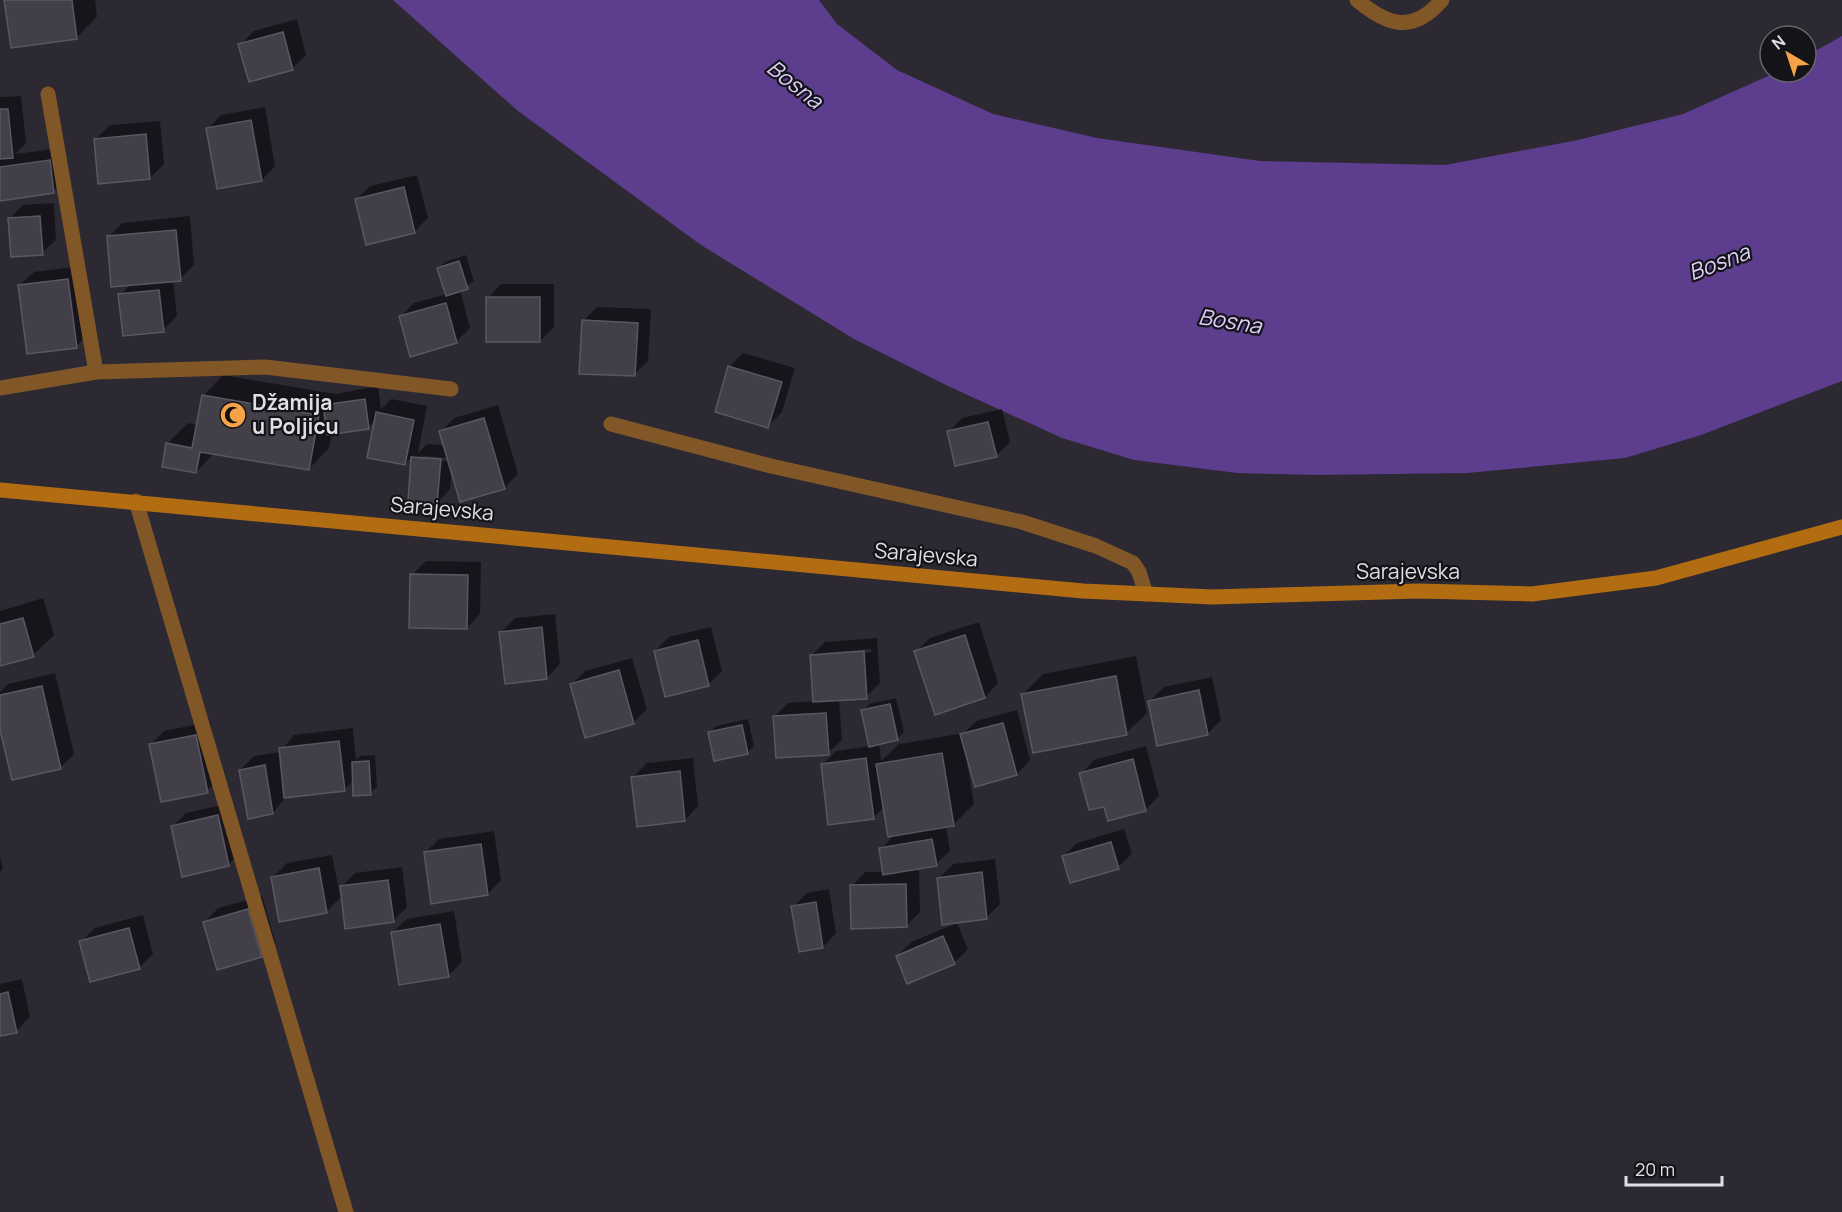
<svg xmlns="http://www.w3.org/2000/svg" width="1842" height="1212" viewBox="0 0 1842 1212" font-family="Manrope,sans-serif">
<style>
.water{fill:#5d3d8d}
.shadow{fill:#0007;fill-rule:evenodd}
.building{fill:#423f49;stroke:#5b5762;stroke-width:1.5}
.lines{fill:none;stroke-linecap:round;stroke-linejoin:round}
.street{stroke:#825728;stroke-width:15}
.secondary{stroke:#b26d12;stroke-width:15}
.labels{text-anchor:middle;stroke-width:4.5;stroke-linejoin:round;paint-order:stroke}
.poi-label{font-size:21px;font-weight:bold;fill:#e1dfe6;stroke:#141317;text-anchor:start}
.street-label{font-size:21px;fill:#e1dfe6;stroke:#141317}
.water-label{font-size:22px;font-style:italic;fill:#ded0fd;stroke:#141317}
</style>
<rect width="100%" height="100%" fill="#2c2933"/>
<polygon class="water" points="393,0 819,0 837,24 897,70 993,114 1097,138 1260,161 1445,165 1578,140 1683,114 1777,72 1806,72 1806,56 1842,36 1842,381 1701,435 1625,458 1467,473 1316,475 1237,473 1134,460 1062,438 948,386 854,339 701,245 518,111"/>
<g class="shadow">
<polygon points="6,0 95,0 97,17 76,38"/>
<polygon points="297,19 306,55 292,69 240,45 254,31"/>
<polygon points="21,96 26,143 15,154 63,148 67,178 53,192 0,199 0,97"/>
<polygon points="265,107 275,166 262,180 208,129 221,115"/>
<polygon points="160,121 164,164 150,178 96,139 110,125"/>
<polygon points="417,175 428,218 414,232 356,200 370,186"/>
<polygon points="54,203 56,240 42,253 9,219 23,205"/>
<polygon points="190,216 194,265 180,279 173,280 177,316 163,330 120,295 131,284 109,237 122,223"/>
<polygon points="466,255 474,281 460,290 470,328 456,342 400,317 414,303 447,294 439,268 445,262"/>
<polygon points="81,266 90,333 76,346 20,285 34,272"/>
<polygon points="501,284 554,284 554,327 540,341 488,298"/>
<polygon points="597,307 651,309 648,361 634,375 583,321"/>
<polygon points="743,353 795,368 782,412 768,426 716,411 730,366"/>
<path d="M223 375 336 394 378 386 381 409 391 399 427 406 418 453 427 444 445 445 441 432 454 418 498 405 518 474 504 488 452 470 450 489 437 503 409 501 413 455 405 464 376 419 368 428 332 433 329 448 309 469 214 453 196 472 167 444 188 423 198 425 203 396ZM423 456 448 458V461L423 459Z"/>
<polygon points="1002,409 1010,442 996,456 949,432 962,418"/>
<polygon points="426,561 481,562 480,614 467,628 412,575"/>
<polygon points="43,598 54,635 33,655 0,664 0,611"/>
<polygon points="555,614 560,664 547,678 501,632 515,618"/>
<polygon points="979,622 998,683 985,697 916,652 930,638"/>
<polygon points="711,627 722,671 708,685 655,651 669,637"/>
<path d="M877 638 880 683 866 697 839 699 842 740 828 753 774 717 788 703 815 701 811 656 825 642ZM871 649V652L824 656V653Z"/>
<polygon points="1136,656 1147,713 1126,733 1023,694 1043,674"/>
<polygon points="632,658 647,709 633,723 572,684 585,671"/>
<polygon points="55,673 74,754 60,768 0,724 0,692 8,684"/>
<polygon points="1212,677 1221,720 1207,734 1150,701 1164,687"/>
<polygon points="896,698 904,732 897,739 879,743 881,761 899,744 964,733 976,721 1017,710 1030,760 1017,774 976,785 966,757 974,804 953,825 946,826 950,851 936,864 909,869 919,871 920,912 906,926 852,886 865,872 884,872 881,849 894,835 885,806 873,818 822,765 836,751 871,746 863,711 869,704"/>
<polygon points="748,719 754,746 747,753 710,732 716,726"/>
<polygon points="210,722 221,778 207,791 150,745 164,731"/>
<polygon points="353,728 356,760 360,756 375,755 377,787 370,793 354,780 344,790 286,797 273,813 240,770 254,756 280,752 294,735"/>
<polygon points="1146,746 1159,796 1145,810 1105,805 1081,774 1094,760"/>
<polygon points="693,758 698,806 685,820 633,777 647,763"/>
<polygon points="231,803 242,851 228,865 172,827 186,813"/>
<polygon points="1124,829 1132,854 1118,867 1064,856 1077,843"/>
<polygon points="494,831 501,880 488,894 425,853 439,839"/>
<polygon points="332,855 340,895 342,895 341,887 355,873 402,867 407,907 393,921 342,896 326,912 273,877 287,863"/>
<polygon points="0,856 3,869 0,872"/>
<polygon points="995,859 1000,904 986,918 939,878 953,864"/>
<polygon points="829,889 836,933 823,947 793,907 807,893"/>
<polygon points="262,896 275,942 261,955 205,922 218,908"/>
<polygon points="454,911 462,962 448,976 393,932 407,919"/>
<polygon points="143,915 153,954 139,968 81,942 95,928"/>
<polygon points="957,923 968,949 954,963 897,956 911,942"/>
<polygon points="22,979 30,1017 16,1031 0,1035 0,984"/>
</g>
<g class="building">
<polygon points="4,0 72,0 77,39 11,48"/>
<polygon points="283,32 293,70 249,82 238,44"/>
<polygon points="0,109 8,109 13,158 0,159"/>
<polygon points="251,120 262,181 217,189 206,128"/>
<polygon points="146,134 150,179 98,184 94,139"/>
<polygon points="50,160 54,193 0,201 0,167"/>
<polygon points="404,187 415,233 366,245 355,199"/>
<polygon points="40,216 43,255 11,257 8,218"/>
<polygon points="176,230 181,281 111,287 107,236"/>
<polygon points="459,261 468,289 446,296 437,268"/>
<polygon points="68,279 77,348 27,354 18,285"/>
<polygon points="159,290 164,332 123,336 118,294"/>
<rect x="486" y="297" width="54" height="45"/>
<polygon points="446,303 457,343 410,357 399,316"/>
<polygon points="582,320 638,323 635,376 579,374"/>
<polygon points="728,366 782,382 768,428 715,412"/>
<polygon points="202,395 319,415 309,470 200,452 196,473 162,467 166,443 192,448"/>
<polygon points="365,399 369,429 327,435 323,405"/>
<polygon points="376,412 414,420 405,465 367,458"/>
<polygon points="484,418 505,489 460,502 439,431"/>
<polygon points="988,422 997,457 955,466 947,431"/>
<polygon points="411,457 441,459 437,504 408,502"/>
<polygon points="410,574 468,575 467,629 409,628"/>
<polygon points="23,618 34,657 0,666 0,624"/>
<polygon points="542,627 547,679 505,684 499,632"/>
<polygon points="965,635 985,698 935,715 914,651"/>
<polygon points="698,640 709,686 665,697 654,651"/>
<polygon points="864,651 867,699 813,702 810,655"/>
<polygon points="619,670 634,724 585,738 570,684"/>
<polygon points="1116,676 1127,735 1033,753 1021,694"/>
<polygon points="42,686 61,769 12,780 0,730 0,695"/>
<polygon points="1199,690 1208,735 1157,746 1148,701"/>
<polygon points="890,704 898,740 869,747 861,710"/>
<polygon points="826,713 829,755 776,758 773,716"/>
<polygon points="1003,723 1017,775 975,787 960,734"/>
<polygon points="742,725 748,754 714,761 708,732"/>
<polygon points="196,735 208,793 161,802 149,744"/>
<polygon points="339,741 345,791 284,798 279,748"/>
<polygon points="942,753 954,826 888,837 876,764"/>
<polygon points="866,758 874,819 828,825 821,764"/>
<polygon points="1133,759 1146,811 1108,821 1104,807 1089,810 1079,773"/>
<polygon points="369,761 371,795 353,796 352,762"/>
<polygon points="265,765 273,814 248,819 239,770"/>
<polygon points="680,771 685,821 637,827 631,777"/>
<polygon points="218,815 229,866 182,877 171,826"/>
<polygon points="932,839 937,866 883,875 879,848"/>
<polygon points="1111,842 1119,869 1070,883 1062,856"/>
<polygon points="481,844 488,895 431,904 424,852"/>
<polygon points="319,868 327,913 279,922 271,877"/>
<polygon points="982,872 987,919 942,925 937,878"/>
<polygon points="388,880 394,922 345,929 340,886"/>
<polygon points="906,884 907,927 851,929 850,885"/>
<polygon points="816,902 823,948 799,952 791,906"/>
<polygon points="248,909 262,957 217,970 203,922"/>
<polygon points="440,924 449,977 399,985 391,932"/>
<polygon points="129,928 140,969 90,982 79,941"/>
<polygon points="943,936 955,964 907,984 896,956"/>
<polygon points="8,992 17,1033 0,1036 0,994"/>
</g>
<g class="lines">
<g class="street">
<path d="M1357 0C1388 26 1413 34 1442 0"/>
<polyline points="48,94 96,372"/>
<polyline points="0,388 96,372 265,367 451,389"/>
<polyline points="611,424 771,466 1022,522 1096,546 1133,563 1139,572 1146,594"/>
<polyline points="136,501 346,1212"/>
</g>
<polyline class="secondary" points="0,490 1083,591 1212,597 1419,591 1532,594 1656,578 1842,527"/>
</g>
<defs>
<symbol id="mosque-disc" viewBox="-11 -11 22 22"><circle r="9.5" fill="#f5a346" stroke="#141317"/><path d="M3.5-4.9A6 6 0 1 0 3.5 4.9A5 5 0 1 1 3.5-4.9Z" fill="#111"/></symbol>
</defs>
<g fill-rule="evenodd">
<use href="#mosque-disc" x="218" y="400" width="30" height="30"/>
</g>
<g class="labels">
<g class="poi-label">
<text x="252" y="410">Džamija<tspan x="252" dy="24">u Poljicu</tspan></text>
</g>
<g class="street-label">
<text transform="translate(442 509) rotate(5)" y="7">Sarajevska</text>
<text transform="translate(926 555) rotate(5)" y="7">Sarajevska</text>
<text x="1408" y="579">Sarajevska</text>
</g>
<g class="water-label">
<text transform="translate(795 84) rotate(38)" y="8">Bosna</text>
<text transform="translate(1719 262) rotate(-21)" y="8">Bosna</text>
<text transform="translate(1230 321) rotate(9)" y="8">Bosna</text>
</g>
</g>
<g transform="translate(1788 54) rotate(321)"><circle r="28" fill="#141317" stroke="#66656a" stroke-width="1.5"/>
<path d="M0-4.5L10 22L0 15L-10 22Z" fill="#f5a346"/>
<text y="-9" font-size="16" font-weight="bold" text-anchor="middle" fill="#e1dfe6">N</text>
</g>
<path d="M1626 1176v9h96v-9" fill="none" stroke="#e1dfe6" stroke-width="3"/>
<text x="1635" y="1176" font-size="18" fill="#e1dfe6" stroke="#141317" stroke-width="4.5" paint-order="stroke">20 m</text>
</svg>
